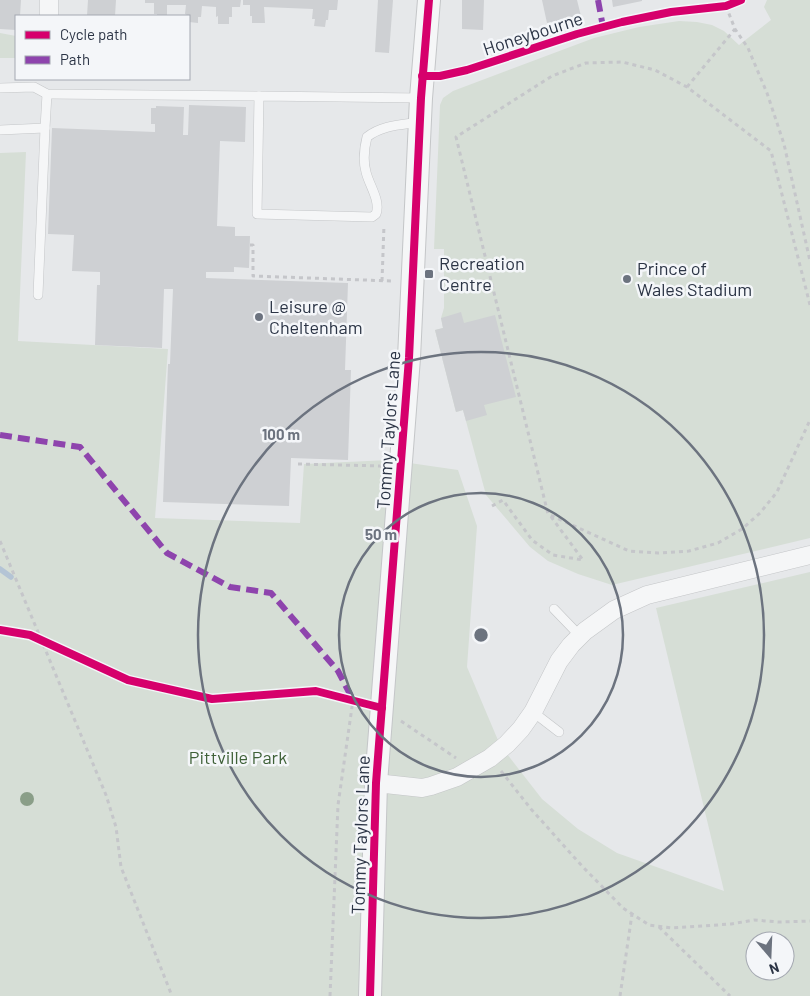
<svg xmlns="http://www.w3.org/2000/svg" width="810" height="996" viewBox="0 0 810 996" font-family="Barlow,sans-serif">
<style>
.green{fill:#d6ded6;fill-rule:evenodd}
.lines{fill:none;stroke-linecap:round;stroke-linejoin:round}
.stream{stroke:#b4c4d5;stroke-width:5.5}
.building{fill:#ced0d3}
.service-casing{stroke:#c4c6c8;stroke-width:10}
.minor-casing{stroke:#c4c6c8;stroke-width:19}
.tertiary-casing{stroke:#c4c6c8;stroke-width:24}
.path{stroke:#c5c6ca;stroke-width:3;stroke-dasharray:4 4;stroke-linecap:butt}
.service{stroke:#f5f6f7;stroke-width:9}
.minor{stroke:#f5f6f7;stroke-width:18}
.tertiary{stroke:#f5f6f7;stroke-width:22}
.quiet{stroke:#8e44ad;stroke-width:6;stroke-dasharray:12 6;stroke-linecap:butt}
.cycleway-casing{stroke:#f4f6f9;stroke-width:11}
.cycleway{stroke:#d6006c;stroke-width:8}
.tree{fill:#8a9e88}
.ring{fill:none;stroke:#6c737f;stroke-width:2.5}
.poi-dot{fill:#6c737f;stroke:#f4f6f9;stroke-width:2}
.labels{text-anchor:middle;stroke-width:5;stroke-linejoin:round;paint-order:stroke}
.street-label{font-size:18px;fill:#2b3445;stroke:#f4f6f9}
.poi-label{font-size:18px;fill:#2b3445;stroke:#f4f6f9;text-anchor:start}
.park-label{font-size:18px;fill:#3f6138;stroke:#f4f6f9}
.centre{fill:#6c737f;stroke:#f4f6f9;stroke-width:2.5}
.ring-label{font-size:15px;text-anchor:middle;font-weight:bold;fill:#6c737f;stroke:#f4f6f9;stroke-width:5;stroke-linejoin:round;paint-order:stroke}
</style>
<rect width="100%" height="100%" fill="#e6e8ea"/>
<g class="green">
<polygon points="767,0 810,0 810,538 612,585 578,574 548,561 530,547 486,495 463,410 456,412 435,330 443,328 441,318 444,308 444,249 434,249 440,105 443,98 453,91 594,38 639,27 679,21 697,22 712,25 724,31 739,45 771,20 764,7"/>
<polygon points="0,33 16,36 16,58 0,58"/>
<path d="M26 152 18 341 168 349 155 518 300 523 304 464 389 460 458 470 477 526 467 667 500 745 542 799 578 829 617 853 724 891 656 608 810 572V996H0V153ZM755 941H785V971H755Z"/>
</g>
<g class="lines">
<polyline class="stream" points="0,569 11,577"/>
</g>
<g class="building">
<polygon points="0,0 21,0 20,16 16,16 16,30 0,29"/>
<polygon points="88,0 116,0 115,16 87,16"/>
<polygon points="145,0 241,0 240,7 232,7 232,17 229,17 229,24 218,24 218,16 216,17 216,7 202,6 201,17 198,17 198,23 189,22 189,16 185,14 186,5 167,5 167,16 157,16 157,14 154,14 154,3 145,3"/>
<polygon points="243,0 338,0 337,10 329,10 328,20 326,20 325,27 314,26 315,19 312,19 313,9 264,7 265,23 252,23 252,16 250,16 250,5 243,5"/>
<polygon points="378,0 393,0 389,53 375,52"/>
<polygon points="462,0 484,0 483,30 462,29"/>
<polygon points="542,0 577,0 581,16 547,23"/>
<polygon points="612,0 642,0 642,1 613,7"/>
<polygon points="189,105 246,107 245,142 220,141 217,226 235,227 235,236 250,236 249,268 234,267 234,272 206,272 206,278 348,283 345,370 351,370 348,460 291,458 289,506 163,502 168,364 170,364 173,289 164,289 162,348 95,345 97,285 100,285 100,272 72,271 74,235 48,234 52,128 155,132 155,124 151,124 151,108 156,108 156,106 184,107 183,135 188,135"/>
<polygon points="461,312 464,323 495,315 516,397 484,405 487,415 466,421 463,410 456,412 435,330 443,328 441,318"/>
</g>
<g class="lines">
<defs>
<g id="service">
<polyline points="0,88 34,87 47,94 259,96"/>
<path d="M420 98 259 96 257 214 372 217 376 214C381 201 369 185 366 172 363 161 364 149 367 137 382 125 401 125 420 122"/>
<polyline points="0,130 45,128 47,94"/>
<polyline points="38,295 45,128"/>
<polyline points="554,609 580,636"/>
<polyline points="533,712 559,732"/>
</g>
<g id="minor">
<polyline points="49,16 49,0"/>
<polyline points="376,783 422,788 431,786 457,777 490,758 507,744 521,729 533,712 559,661 571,645 585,631 614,610 647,595 810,555"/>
</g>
<polyline id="tertiary" points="370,996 376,783 409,358 421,98 429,0"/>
</defs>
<use href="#service" class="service-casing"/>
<use href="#minor" class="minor-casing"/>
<use href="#tertiary" class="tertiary-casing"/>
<g class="path">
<polyline points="726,6 735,29 748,48 767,93 784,144 810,261"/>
<polyline points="687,87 735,29"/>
<polyline points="250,245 253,245 253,276 392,281"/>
<polyline points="382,281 384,225"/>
<polyline points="810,305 771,151 687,87 655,70 622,62 586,63 552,76 456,137 548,514 629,551 658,553 689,551 718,543 742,529 760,513 777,492 810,420"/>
<polyline points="298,464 382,466"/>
<polyline points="492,506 503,500 532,540 553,555 583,560 549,514"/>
<polyline points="0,541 106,795 116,827 121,867 172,996"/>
<polyline points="401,721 456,758"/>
<polyline points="501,771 531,809 582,866 623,908 649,925 672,928 731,924 754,920 779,922 810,921"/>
<polyline points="659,927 730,996"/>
<polyline points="330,996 338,805 353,700"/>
<polyline points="620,996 632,914"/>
</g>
<use href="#service" class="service"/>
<use href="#minor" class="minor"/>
<use href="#tertiary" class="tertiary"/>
<g class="quiet">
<polyline points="598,0 603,27"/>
<polyline points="0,435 80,447 167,553 230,587 271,593 338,671 353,700"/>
</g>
<defs>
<g id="cycleway">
<polyline points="422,76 440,76 467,70 577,34 622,22 671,12 726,6 741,0"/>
<polyline points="0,630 30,635 128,680 212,699 316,691 382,708"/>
<polyline points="370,996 376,783 409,358 421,98 429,0"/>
</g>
</defs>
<use href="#cycleway" class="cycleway-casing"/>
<use href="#cycleway" class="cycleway"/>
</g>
<circle class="tree" cx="27" cy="799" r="7"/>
<g class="ring">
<circle cx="481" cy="635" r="142"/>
<circle cx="481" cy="635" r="283"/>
</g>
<g class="poi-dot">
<rect x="424" y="269" width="10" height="10" rx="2.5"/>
<circle cx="627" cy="279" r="5"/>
<circle cx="259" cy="317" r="5"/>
</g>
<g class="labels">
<g class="street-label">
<text transform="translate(533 34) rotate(-18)" y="6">Honeybourne</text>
<text transform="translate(389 430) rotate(-86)" y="6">Tommy Taylors Lane</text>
<text transform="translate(361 835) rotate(-88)" y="6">Tommy Taylors Lane</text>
</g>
<g class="poi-label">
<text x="439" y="270">Recreation<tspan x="439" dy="21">Centre</tspan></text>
<text x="637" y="275">Prince of<tspan x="637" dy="21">Wales Stadium</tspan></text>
<text x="269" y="313">Leisure @<tspan x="269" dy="21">Cheltenham</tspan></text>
</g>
<g class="park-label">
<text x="238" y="764">Pittville Park</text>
</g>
</g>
<circle cx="481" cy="635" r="8" class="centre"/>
<g class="ring-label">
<text x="281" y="440">100 m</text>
<text x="381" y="540">50 m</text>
</g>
<rect x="15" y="15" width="175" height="65" fill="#f4f6f9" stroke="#a4a8b1"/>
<rect x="25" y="31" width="25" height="8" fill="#d6006c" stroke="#a4a8b1"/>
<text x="60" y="40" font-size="15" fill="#2b3445">Cycle path</text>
<rect x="25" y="56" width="25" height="8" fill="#8e44ad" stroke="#a4a8b1"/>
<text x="60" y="65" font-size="15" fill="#2b3445">Path</text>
<g transform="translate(770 956) rotate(161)"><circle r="24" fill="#f4f6f9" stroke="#a4a8b1"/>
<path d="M0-4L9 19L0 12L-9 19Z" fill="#6c737f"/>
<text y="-8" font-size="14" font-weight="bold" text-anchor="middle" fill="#2b3445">N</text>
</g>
</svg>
